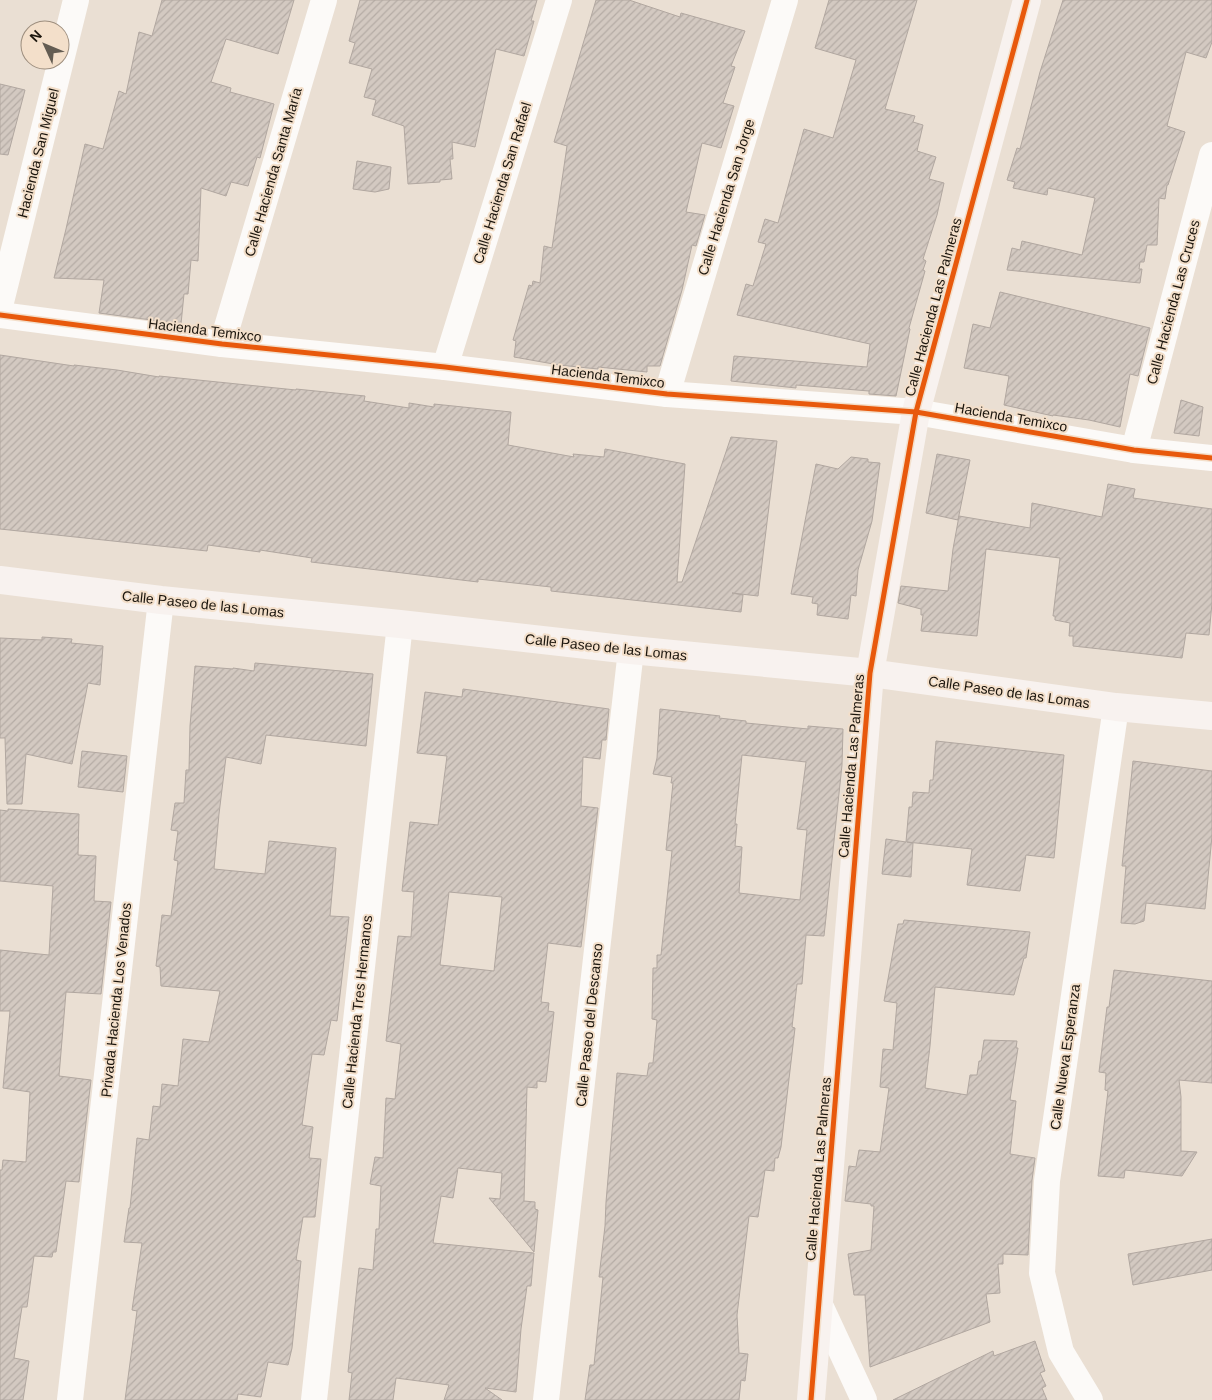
<svg xmlns="http://www.w3.org/2000/svg" width="1212" height="1400" viewBox="0 0 1212 1400" font-family="Arial,sans-serif">
<style>
.building{fill:url(#building-hatch);stroke:#b1a7a0;fill-rule:evenodd}
.lines{fill:none;stroke-linecap:round;stroke-linejoin:round}
.street{stroke:#fcfaf8;stroke-width:26}
.secondary{stroke:#f8f2ef;stroke-width:28}
.cycleway-casing{stroke:#f3dfca;stroke-width:8}
.cycleway{stroke:#e8590c;stroke-width:5}
.labels{text-anchor:middle;stroke-width:4;stroke-linejoin:round;paint-order:stroke}
.street-label{font-size:14px;fill:#1b150d;stroke:#f3dfca}
</style>
<defs>
<pattern id="building-hatch" width="6" height="6" patternUnits="userSpaceOnUse" patternTransform="scale(1.25)"><rect width="6" height="6" fill="#d3c9c1"/><path d="M-1 1l2-2M0 6l6-6M5 7l2-2" fill="none" stroke="#b5aca5"/></pattern>
</defs>
<rect width="100%" height="100%" fill="#eadfd3"/>
<g class="building">
<polygon points="162,0 294,0 278,54 226,39 211,82 231,88 230,92 274,104 260,158 257,157 248,186 231,182 226,196 201,188 198,261 191,260 188,294 184,294 181,324 99,313 104,280 54,278 66,229 85,144 103,149 119,91 126,94 139,32 152,36"/>
<polygon points="360,0 537,0 531,21 534,21 524,56 496,49 475,147 452,142 453,159 450,159 452,179 440,180 440,182 408,184 404,126 372,115 376,100 364,97 372,69 349,63 355,43 349,41"/>
<polygon points="596,0 629,0 680,17 681,13 745,31 731,66 735,67 723,103 734,106 721,148 702,143 686,212 705,215 696,246 692,245 682,290 660,366 647,366 647,372 598,367 598,369 559,365 514,357 516,341 513,340 529,285 532,286 533,281 540,283 544,246 552,248 567,146 554,142"/>
<polygon points="829,0 917,0 885,109 915,116 913,122 923,125 917,151 936,157 929,179 944,183 937,215 923,259 926,261 923,270 925,271 909,328 910,329 896,396 869,394 869,391 796,385 796,388 731,381 734,356 867,367 870,344 737,315 746,284 753,286 766,244 758,242 765,219 778,223 804,129 833,138 856,60 815,48"/>
<polygon points="1063,0 1212,0 1212,42 1206,58 1186,52 1167,126 1185,132 1168,185 1167,185 1165,199 1159,198 1157,245 1147,245 1144,262 1140,262 1139,269 1142,269 1140,283 1007,270 1012,248 1020,250 1022,241 1082,255 1095,198 1048,188 1047,195 1013,188 1015,182 1007,180 1017,148 1020,149 1040,72"/>
<polygon points="0,84 25,90 8,155 0,154"/>
<polygon points="357,161 391,167 389,189 375,192 353,189"/>
<polygon points="1000,292 1150,328 1138,376 1130,374 1120,427 1089,420 1053,415 1053,416 1004,405 1009,376 964,368 973,324 990,328"/>
<polygon points="0,355 74,366 74,365 117,370 159,377 159,376 296,390 296,389 365,396 364,401 409,408 409,403 434,407 434,404 511,412 508,445 574,457 573,454 604,457 605,449 685,464 677,582 682,582 731,437 777,441 758,596 732,593 743,595 741,612 551,591 551,587 478,579 478,582 311,562 312,558 260,550 260,552 208,545 207,551 0,529"/>
<polygon points="1181,400 1203,407 1199,436 1174,433"/>
<polygon points="937,454 970,460 958,520 926,513"/>
<polygon points="851,457 868,459 868,462 880,463 872,521 858,570 856,596 851,595 848,619 817,615 818,604 812,603 813,597 791,594 816,464 838,469"/>
<polygon points="1108,484 1135,489 1133,498 1212,509 1212,603 1209,635 1186,633 1182,658 1073,646 1073,636 1069,636 1070,623 1055,620 1055,616 1053,616 1060,558 986,549 977,636 921,631 923,615 921,615 921,609 898,603 901,586 948,591 953,549 959,516 1030,528 1032,503 1102,517"/>
<polygon points="42,637 72,639 71,643 103,646 100,685 88,683 72,764 26,754 22,804 7,804 5,738 0,738 0,638 42,640"/>
<polygon points="255,663 373,674 366,746 266,735 261,764 226,757 219,814 214,869 265,874 269,841 336,848 330,916 349,917 337,1021 331,1020 324,1055 312,1054 302,1125 313,1127 309,1158 321,1159 315,1217 303,1217 296,1260 301,1261 292,1348 288,1365 268,1362 261,1397 238,1394 237,1400 125,1400 137,1311 132,1310 142,1243 124,1242 129,1208 130,1208 137,1138 149,1140 153,1106 160,1107 162,1084 178,1086 183,1039 209,1042 220,991 161,986 160,967 156,966 162,915 171,916 178,861 174,860 178,831 171,830 175,803 184,803 186,770 189,770 190,726 195,666 233,669 233,668 254,671"/>
<path d="M463 689 609 709 606 740H602L600 759 583 757 581 806 598 808 581 947 548 943 541 1002 549 1003 548 1011 554 1012 546 1082 537 1081V1088L527 1087 524 1201 535 1202V1209L538 1210 534 1252 489 1198 500 1199 502 1173 458 1168 453 1198 441 1196 433 1243 534 1253 531 1286H527L521 1329 516 1392 485 1388 502 1400H444L449 1385 396 1378 393 1400H349L352 1373 348 1372 359 1268 373 1270 376 1229H379L381 1186 370 1184 375 1157 383 1158 386 1098 395 1099 401 1044 386 1041 398 936 411 937 414 892 402 891 410 822 438 825 447 756 417 753 425 692 462 697ZM449 892 502 897 494 971 440 965Z"/>
<path d="M660 709 720 716 719 718 746 721V723L808 729V726L843 729 842 765 824 936 806 935 802 984H797L792 1027 795 1028 781 1147 778 1158H775L774 1171 765 1170 758 1217 749 1216 737 1315 739 1353 748 1354 745 1381 741 1380 739 1400H585L590 1365H594L603 1277H599L605 1226 606 1202 617 1073 647 1076 649 1063H653L657 1020 652 1019 653 968H657V955H661L672 851 666 850 673 783H671L672 777 653 774 657 758ZM742 755 806 762 797 829 807 830 800 900 739 893 742 847 735 846 737 824H735Z"/>
<polygon points="936,741 1064,755 1054,858 1026,855 1020,891 967,885 972,849 907,842 913,843 911,877 882,874 886,839 906,842 909,807 912,807 913,792 929,793 930,780 933,780"/>
<polygon points="82,751 127,756 123,792 78,787"/>
<polygon points="1133,761 1212,771 1212,836 1205,909 1146,903 1144,921 1135,924 1121,923 1126,866 1122,866"/>
<polygon points="8,809 79,814 78,855 96,856 94,901 111,902 101,994 66,992 59,1076 91,1080 79,1182 66,1181 56,1252 53,1252 52,1257 34,1256 27,1307 22,1307 14,1358 29,1361 23,1400 0,1400 0,1170 2,1170 3,1160 26,1162 30,1092 3,1088 10,1011 0,1011 0,950 49,955 53,886 0,881 0,810 8,811"/>
<polygon points="904,920 1030,932 1026,958 1024,958 1014,995 935,987 930,1046 925,1088 967,1095 970,1075 977,1075 979,1061 981,1061 984,1040 1017,1041 1016,1048 1018,1048 1010,1100 1016,1101 1010,1154 1035,1158 1032,1180 1028,1255 1003,1254 1003,1264 998,1264 1000,1293 986,1294 990,1322 870,1367 865,1295 854,1295 848,1254 871,1250 874,1206 871,1206 871,1204 845,1201 849,1166 856,1167 859,1150 880,1152 889,1088 880,1087 883,1049 893,1050 897,1003 884,1001 898,924 903,924"/>
<polygon points="1114,970 1212,981 1212,1083 1179,1080 1181,1097 1181,1151 1197,1152 1182,1176 1125,1170 1124,1178 1098,1176 1108,1091 1105,1090 1106,1073 1099,1072 1107,1007 1109,1007"/>
<polygon points="1212,1239 1212,1270 1133,1285 1128,1254"/>
<polygon points="1035,1341 1045,1371 1040,1373 1046,1386 1042,1388 1047,1400 893,1400 993,1351 994,1356"/>
</g>
<g class="lines">
<g class="street">
<polyline points="0,306 76,0"/>
<polyline points="0,315 222,344 445,367 667,394 916,412 1134,450 1212,458"/>
<polyline points="222,344 324,0"/>
<polyline points="445,367 559,0"/>
<polyline points="667,394 785,0"/>
<polyline points="1134,450 1212,155"/>
<polyline points="819,1303 864,1400"/>
<polyline points="70,1400 161,600"/>
<polyline points="314,1400 400,624"/>
<polyline points="546,1400 631,650"/>
<polyline points="1090,1400 1061,1352 1042,1273 1047,1181 1116,707"/>
</g>
<g class="secondary">
<polyline points="0,580 161,600 400,624 631,650 870,673 1116,707 1212,716"/>
<polyline points="811,1400 870,673 916,412 1027,0"/>
</g>
<defs>
<g id="cycleway">
<polyline points="0,315 222,344 445,367 667,394 916,412 1134,450 1212,458"/>
<polyline points="811,1400 870,673 916,412 1027,0"/>
</g>
</defs>
<use href="#cycleway" class="cycleway-casing"/>
<use href="#cycleway" class="cycleway"/>
</g>
<g class="labels">
<g class="street-label">
<text transform="translate(38 153) rotate(-76)" y="5">Hacienda San Miguel</text>
<text transform="translate(273 172) rotate(-74)" y="5">Calle Hacienda Santa María</text>
<text transform="translate(502 183) rotate(-73)" y="5">Calle Hacienda San Rafael</text>
<text transform="translate(726 197) rotate(-73)" y="5">Calle Hacienda San Jorge</text>
<text transform="translate(1173 302) rotate(-75)" y="5">Calle Hacienda Las Cruces</text>
<text transform="translate(933 307) rotate(-75)" y="5">Calle Hacienda Las Palmeras</text>
<text transform="translate(205 330) rotate(7)" y="5">Hacienda Temixco</text>
<text transform="translate(608 376) rotate(7)" y="5">Hacienda Temixco</text>
<text transform="translate(1011 417) rotate(10)" y="5">Hacienda Temixco</text>
<text transform="translate(203 604) rotate(6)" y="5">Calle Paseo de las Lomas</text>
<text transform="translate(606 647) rotate(6)" y="5">Calle Paseo de las Lomas</text>
<text transform="translate(1009 692) rotate(8)" y="5">Calle Paseo de las Lomas</text>
<text transform="translate(851 766) rotate(-85)" y="5">Calle Hacienda Las Palmeras</text>
<text transform="translate(116 1000) rotate(-84)" y="5">Privada Hacienda Los Venados</text>
<text transform="translate(357 1012) rotate(-84)" y="5">Calle Hacienda Tres Hermanos</text>
<text transform="translate(589 1025) rotate(-84)" y="5">Calle Paseo del Descanso</text>
<text transform="translate(1065 1057) rotate(-82)" y="5">Calle Nueva Esperanza</text>
<text transform="translate(818 1169) rotate(-85)" y="5">Calle Hacienda Las Palmeras</text>
</g>
</g>
<g transform="translate(45 45) rotate(314)"><circle r="24" fill="#f3dfca" stroke="#9d8e7e"/>
<path d="M0-4L9 19L0 12L-9 19Z" fill="#635c52"/>
<text y="-8" font-size="14" font-weight="bold" text-anchor="middle" fill="#1b150d">N</text>
</g>
</svg>
